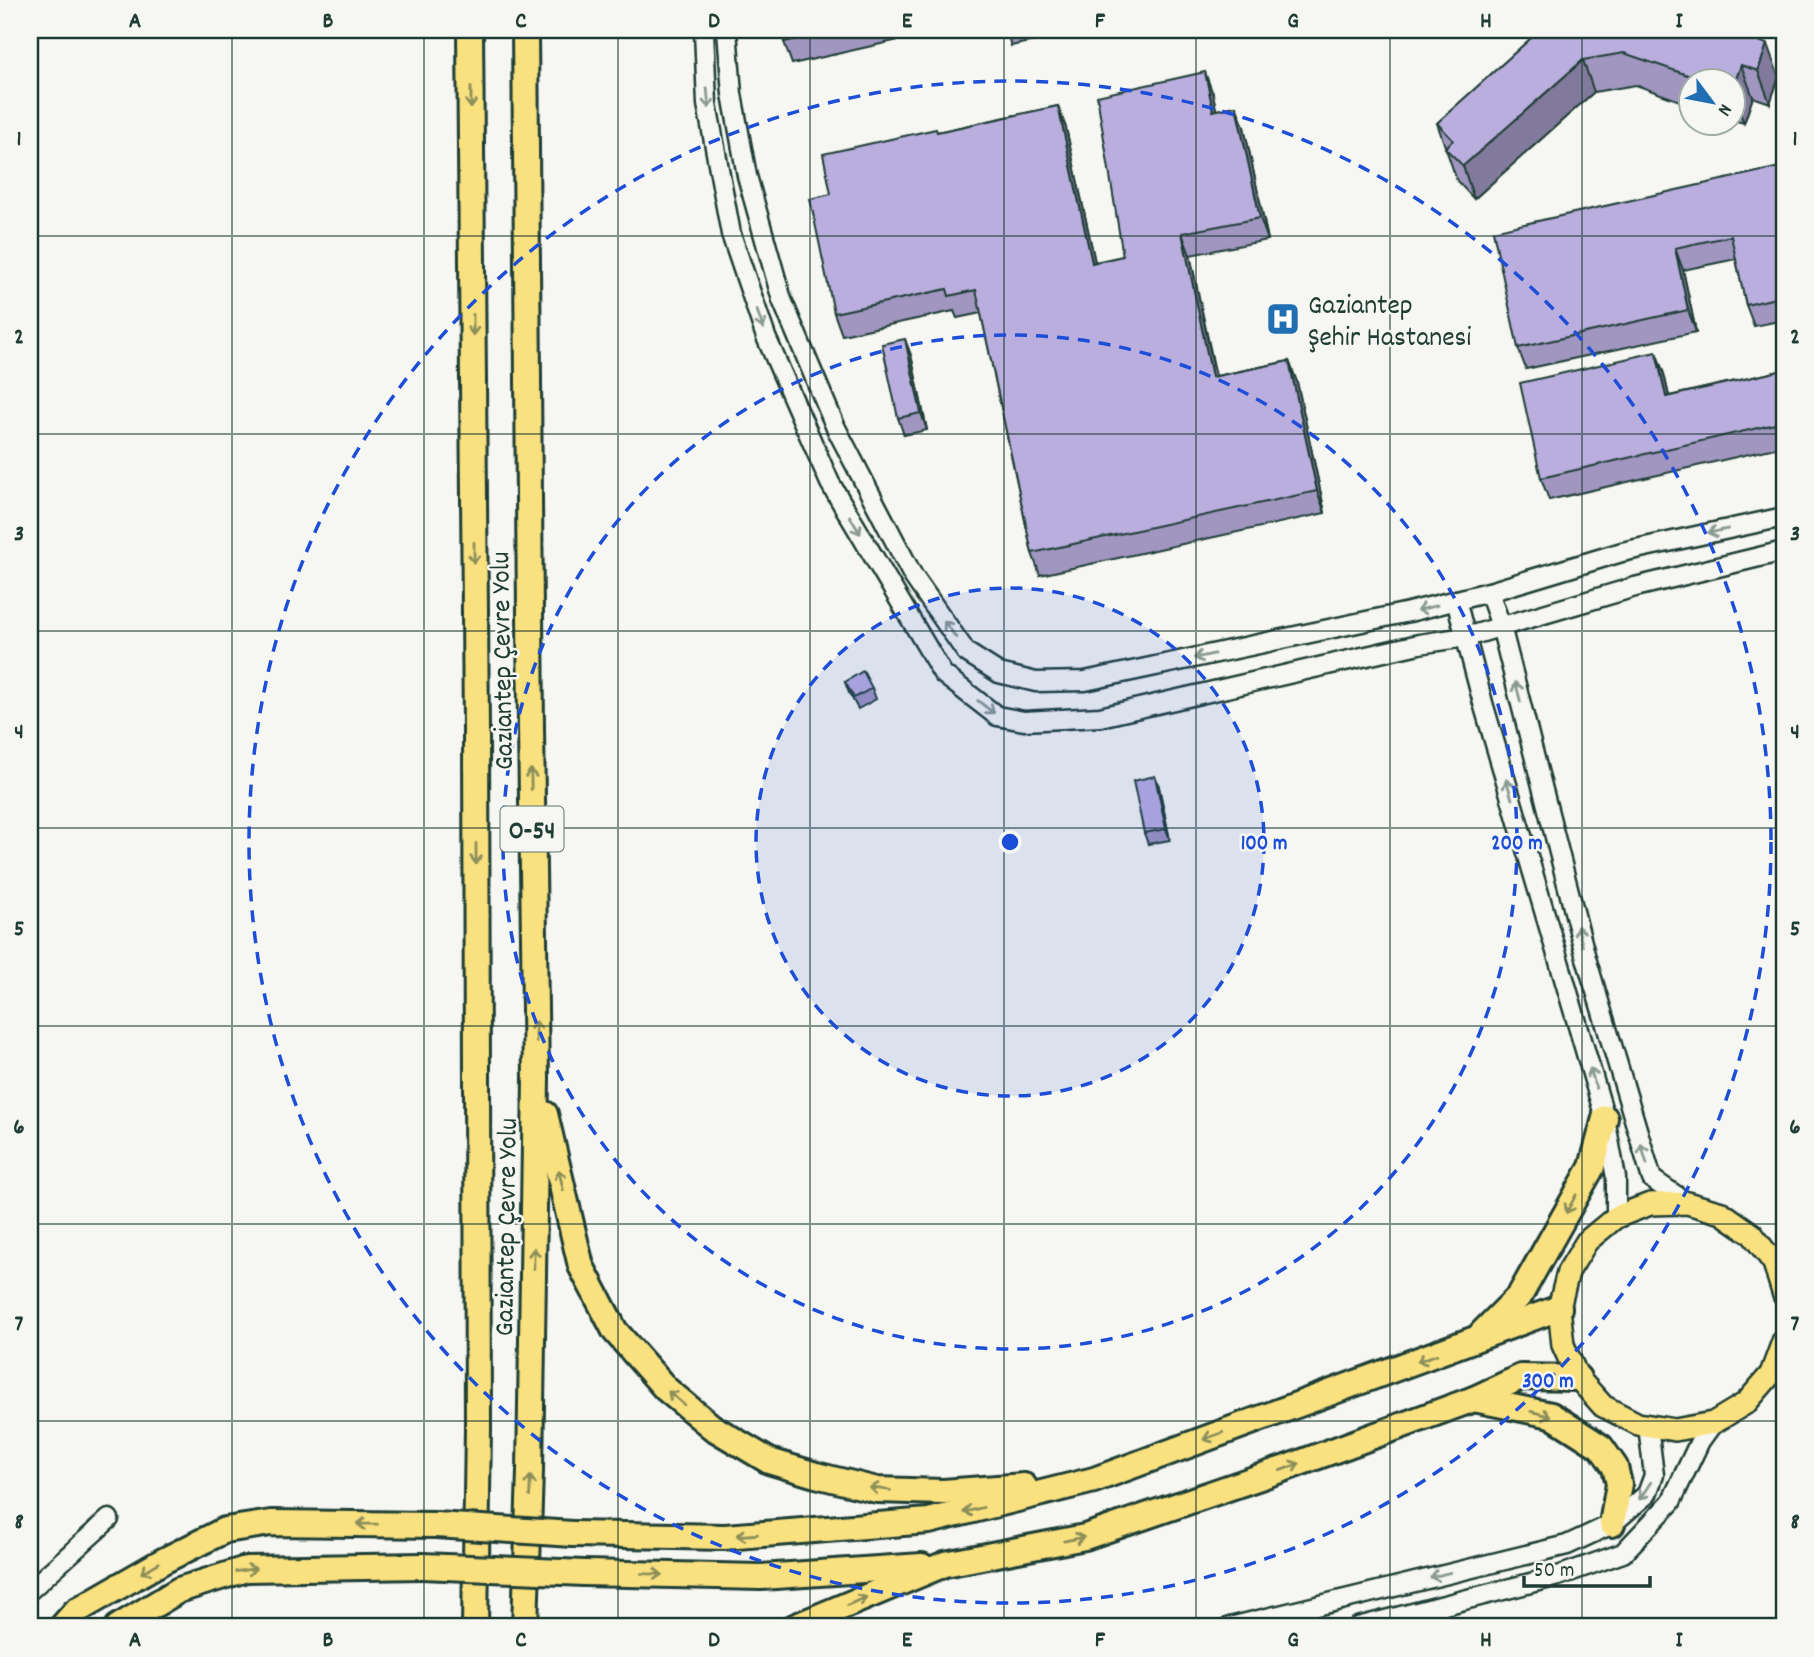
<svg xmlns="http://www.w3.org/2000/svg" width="1814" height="1657" viewBox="0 0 1814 1657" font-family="Dekko,sans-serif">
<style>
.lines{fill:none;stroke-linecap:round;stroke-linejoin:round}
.tertiary-casing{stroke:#1f3d34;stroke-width:23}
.primary-casing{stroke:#1f3d34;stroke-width:26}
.motorway-casing{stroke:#1f3d34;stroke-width:30}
.tertiary{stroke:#f6f6f2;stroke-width:18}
.primary{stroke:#fae180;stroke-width:21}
.motorway{stroke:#fae180;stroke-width:24}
.motorway-bridge-casing{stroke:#1f3d34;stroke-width:30;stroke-linecap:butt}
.motorway-bridge{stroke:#fae180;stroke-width:24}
.wall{fill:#a096c0;stroke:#1f3d34;stroke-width:2}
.shaded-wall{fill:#827a9c;stroke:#1f3d34;stroke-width:2}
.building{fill:#baaedf;stroke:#1f3d34;stroke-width:2}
.oneway{stroke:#8c8f5a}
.oneway2{stroke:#8a9a93}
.grid{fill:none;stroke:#1f3d34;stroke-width:2;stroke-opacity:0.55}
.ring{fill:none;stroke:#1d4ed8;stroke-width:3.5;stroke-dasharray:12 9}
.labels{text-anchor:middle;stroke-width:5;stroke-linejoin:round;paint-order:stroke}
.shield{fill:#f6f6f2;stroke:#60746d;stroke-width:2}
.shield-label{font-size:26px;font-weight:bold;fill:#1f3d34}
.poi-label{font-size:28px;fill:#1f3d34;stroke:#f6f6f2;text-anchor:start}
.street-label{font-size:28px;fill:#1f3d34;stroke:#f6f6f2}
.centre{fill:#1d4ed8;stroke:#f6f6f2;stroke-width:3.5}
.ring-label{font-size:21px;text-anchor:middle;font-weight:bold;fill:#1d4ed8;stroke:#f6f6f2;stroke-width:5;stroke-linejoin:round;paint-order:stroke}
.neatline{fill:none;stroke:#1f3d34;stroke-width:2.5}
.grid-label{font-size:23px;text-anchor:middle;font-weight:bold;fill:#1f3d34}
</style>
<rect width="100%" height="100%" fill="#f6f6f2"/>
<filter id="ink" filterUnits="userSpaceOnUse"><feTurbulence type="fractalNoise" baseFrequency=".0143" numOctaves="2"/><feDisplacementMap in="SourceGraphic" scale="14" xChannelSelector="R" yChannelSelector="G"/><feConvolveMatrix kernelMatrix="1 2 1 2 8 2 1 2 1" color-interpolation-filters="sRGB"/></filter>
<g filter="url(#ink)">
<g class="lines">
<defs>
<g id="tertiary">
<polyline points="704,30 707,104 731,234 766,337 830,483 943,674 997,716 1024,721 1100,717 1419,644 1466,637 1635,587 1784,551"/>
<polyline points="727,30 732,94 747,176 782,300 836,428 913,576 966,652 999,673 1036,682 1085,681 1409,612 1489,592 1622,552 1784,517"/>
<polyline points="1489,592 1501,626 1586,958 1652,1179 1687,1203"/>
<polyline points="1456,600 1483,703 1605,1118 1616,1178 1616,1217"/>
<polyline points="30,1590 109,1519"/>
<polyline points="1230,1627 1567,1545 1612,1524 1647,1494 1654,1475 1648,1426"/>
<polyline points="1358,1627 1558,1576 1623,1553 1671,1502 1700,1441 1713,1423"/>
</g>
<polyline id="primary" points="1784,1295 1774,1263 1752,1234 1722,1213 1687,1203 1650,1204 1616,1217 1587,1241 1568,1272 1559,1308 1563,1345 1578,1378 1603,1406 1638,1424 1675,1430 1713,1423 1746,1403 1771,1374 1784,1339"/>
<g id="motorway">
<polyline points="470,30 476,730 478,1428 475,1627"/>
<polyline points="545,1114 581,1266 615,1331 666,1389 712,1427 769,1461 816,1475 877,1490 943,1492 1024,1486"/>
<polyline points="1482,1333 1520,1295 1592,1167 1605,1118"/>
<polyline points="1474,1399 1551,1415 1601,1447 1615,1467 1619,1484 1612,1524"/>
<polyline points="573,1534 725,1537 929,1521 1094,1480 1559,1308"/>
<polyline points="584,1573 761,1577 922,1566"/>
<polyline points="62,1627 76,1611 163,1561 225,1530 271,1523 436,1525"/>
<polyline points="118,1627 179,1590 246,1569 423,1566"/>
<polyline points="525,1627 530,1471 536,1078 531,729 525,30"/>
<polyline points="794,1627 945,1564 1085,1537 1286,1468 1474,1399 1521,1377 1578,1378"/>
</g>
</defs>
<use href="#tertiary" class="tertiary-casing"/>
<use href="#primary" class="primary-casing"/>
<use href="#motorway" class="motorway-casing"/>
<use href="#tertiary" class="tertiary"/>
<use href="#primary" class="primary"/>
<use href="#motorway" class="motorway"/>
<defs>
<g id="motorway-bridge">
<polyline points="436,1525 573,1534"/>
<polyline points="423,1566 584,1573"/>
</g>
</defs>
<use href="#motorway-bridge" class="motorway-bridge-casing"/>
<use href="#motorway-bridge" class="motorway-bridge"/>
</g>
<g class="wall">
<polygon points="781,30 943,30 792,64 784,42"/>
<polygon points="1006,30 1083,30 1011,46"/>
<polygon points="1540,30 1728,30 1779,77 1770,103 1753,97 1744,123 1733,120 1733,80 1691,80 1691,105 1636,85 1594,92 1474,199 1457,181 1437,123"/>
<polygon points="1213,94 1216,110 1236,106 1244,127 1268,240 1190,255 1216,376 1289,361 1297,382 1325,513 1040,575 1032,553 981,313 957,318 954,311 842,335 834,313 831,194 937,132 1058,106 1066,128 1095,262 1123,256"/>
<polygon points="1784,166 1784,320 1754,326 1746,305 1736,259 1683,270 1696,332 1526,369 1518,348"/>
<polygon points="1656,352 1664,374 1669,396 1784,370 1784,446 1549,500 1541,478"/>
<polygon points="911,355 927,430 904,435 898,418"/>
<polygon points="845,682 872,688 876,699 858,709 849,693"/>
<polygon points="1159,787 1170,840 1148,844 1144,833"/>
</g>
<g class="shaded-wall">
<polygon points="1767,44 1779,77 1770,103 1758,71"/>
<polygon points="1583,60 1594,92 1474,199 1463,166"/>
<polygon points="1741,65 1753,97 1744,123 1733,95 1733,87"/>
<polygon points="1205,72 1213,94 1221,133 1213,111"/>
<polygon points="1058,106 1066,128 1100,285 1092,263"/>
<polygon points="1236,106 1244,127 1268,240 1260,218"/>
<polygon points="1182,233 1190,255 1220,399 1212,377"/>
<polygon points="1675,248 1683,270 1696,332 1688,310"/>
<polygon points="905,339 911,355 927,430 921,413"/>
<polygon points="1656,352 1664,374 1674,419 1666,397"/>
<polygon points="1289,361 1297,382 1325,513 1317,491"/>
<polygon points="1155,776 1159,787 1170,840 1166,829"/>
</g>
<g class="building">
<polygon points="781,30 837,30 784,42"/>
<polygon points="1540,30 1728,30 1767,44 1758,71 1741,65 1733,87 1733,80 1702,80 1624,53 1583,60 1463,166 1445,148 1453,140 1437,123"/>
<polygon points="1205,72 1213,111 1236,106 1260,218 1182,233 1212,377 1289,361 1317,491 1032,553 976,290 949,296 947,289 834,313 810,199 831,194 823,154 936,129 937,132 1058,106 1092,263 1123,256 1097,96"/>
<polygon points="1784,166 1784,296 1746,305 1731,236 1675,248 1688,310 1518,348 1493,231"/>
<polygon points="905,339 921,413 898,418 882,344"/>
<polygon points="1656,352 1666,397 1784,370 1784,422 1541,478 1520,383"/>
<polygon points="863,671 872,688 854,698 845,682"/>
<polygon points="1155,776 1166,829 1144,833 1133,781"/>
</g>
<defs><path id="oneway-shaft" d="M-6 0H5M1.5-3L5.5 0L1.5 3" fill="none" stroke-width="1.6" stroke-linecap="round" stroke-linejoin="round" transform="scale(1.75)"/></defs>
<g class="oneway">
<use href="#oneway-shaft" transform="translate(471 98) rotate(90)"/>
<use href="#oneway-shaft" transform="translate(473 325) rotate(90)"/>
<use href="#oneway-shaft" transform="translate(474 553) rotate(90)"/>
<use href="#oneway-shaft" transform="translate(531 779) rotate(-91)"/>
<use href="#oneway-shaft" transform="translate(476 854) rotate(90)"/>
<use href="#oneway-shaft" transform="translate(536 1031) rotate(-91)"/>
<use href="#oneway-shaft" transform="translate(561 1180) rotate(-103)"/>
<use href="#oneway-shaft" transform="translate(1571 1204) rotate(119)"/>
<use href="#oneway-shaft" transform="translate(534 1258) rotate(-89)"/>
<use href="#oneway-shaft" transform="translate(1427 1358) rotate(160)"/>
<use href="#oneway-shaft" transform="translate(676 1398) rotate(-140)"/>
<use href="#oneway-shaft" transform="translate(1541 1414) rotate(14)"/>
<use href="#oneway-shaft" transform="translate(1213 1436) rotate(160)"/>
<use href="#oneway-shaft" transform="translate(1290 1467) rotate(-20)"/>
<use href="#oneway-shaft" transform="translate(530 1486) rotate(-88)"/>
<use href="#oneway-shaft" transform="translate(880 1489) rotate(-173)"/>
<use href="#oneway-shaft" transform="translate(973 1510) rotate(166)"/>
<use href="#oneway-shaft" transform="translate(367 1524) rotate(-179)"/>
<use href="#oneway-shaft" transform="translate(747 1535) rotate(176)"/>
<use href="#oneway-shaft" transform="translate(1074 1539) rotate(-11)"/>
<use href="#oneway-shaft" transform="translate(150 1568) rotate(150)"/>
<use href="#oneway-shaft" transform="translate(246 1570) rotate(-9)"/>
<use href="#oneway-shaft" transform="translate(652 1574) rotate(2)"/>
<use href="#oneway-shaft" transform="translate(857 1601) rotate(-23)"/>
</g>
<g class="oneway2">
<use href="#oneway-shaft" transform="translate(708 98) rotate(85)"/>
<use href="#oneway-shaft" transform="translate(760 319) rotate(71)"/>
<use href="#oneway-shaft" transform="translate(855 525) rotate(59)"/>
<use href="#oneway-shaft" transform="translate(1718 531) rotate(168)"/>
<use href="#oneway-shaft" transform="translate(1427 608) rotate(166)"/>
<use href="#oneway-shaft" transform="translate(950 629) rotate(-125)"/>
<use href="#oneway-shaft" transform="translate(1204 656) rotate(168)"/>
<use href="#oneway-shaft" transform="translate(1518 692) rotate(-104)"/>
<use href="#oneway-shaft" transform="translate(986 707) rotate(38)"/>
<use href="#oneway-shaft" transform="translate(1509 789) rotate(-106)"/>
<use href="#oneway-shaft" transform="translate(1580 936) rotate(-104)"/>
<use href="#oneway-shaft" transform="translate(1593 1078) rotate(-106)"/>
<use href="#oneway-shaft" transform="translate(1644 1154) rotate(-107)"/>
<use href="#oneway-shaft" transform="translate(1645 1491) rotate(123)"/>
<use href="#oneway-shaft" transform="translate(1440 1575) rotate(166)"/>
</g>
</g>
<path class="grid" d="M232 30V1627M424 30V1627M618 30V1627M810 30V1627M1004 30V1627M1196 30V1627M1390 30V1627M1582 30V1627M30 236H1784M30 434H1784M30 631H1784M30 828H1784M30 1026H1784M30 1224H1784M30 1421H1784"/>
<circle cx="1010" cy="842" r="254" fill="#1d4ed8" fill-opacity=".12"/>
<g class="ring">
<circle cx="1010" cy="842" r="254"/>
<circle cx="1010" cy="842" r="507"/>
<circle cx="1010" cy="842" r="761"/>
</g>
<defs>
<symbol id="hospital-square" viewBox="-11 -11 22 22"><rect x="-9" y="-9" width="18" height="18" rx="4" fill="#1f6fb2" stroke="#f6f6f2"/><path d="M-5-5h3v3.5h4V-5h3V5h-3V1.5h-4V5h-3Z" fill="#fff"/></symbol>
</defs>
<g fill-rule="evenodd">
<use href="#hospital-square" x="1264" y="300" width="38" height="38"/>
</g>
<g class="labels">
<rect class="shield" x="500.5" y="806.5" width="63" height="45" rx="5"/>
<g class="shield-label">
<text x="532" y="838">O-54</text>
</g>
<g class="poi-label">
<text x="1308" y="313">Gaziantep<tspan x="1308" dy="32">Şehir Hastanesi</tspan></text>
</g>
<g class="street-label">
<text transform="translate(500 661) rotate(-91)" y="10">Gaziantep Çevre Yolu</text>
<text transform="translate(504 1227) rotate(-89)" y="10">Gaziantep Çevre Yolu</text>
</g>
</g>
<circle cx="1010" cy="842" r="10" class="centre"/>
<g class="ring-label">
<text x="1264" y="849">100 m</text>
<text x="1517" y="849">200 m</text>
<text x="1548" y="1387">300 m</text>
</g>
<rect width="1814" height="1657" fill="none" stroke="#f6f6f2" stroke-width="77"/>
<g transform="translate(1712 102) rotate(122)"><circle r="33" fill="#f6f6f2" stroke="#a0aca6" stroke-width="2"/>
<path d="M0-5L12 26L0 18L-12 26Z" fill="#1f6fb2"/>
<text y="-10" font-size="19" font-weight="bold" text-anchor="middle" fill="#1f3d34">N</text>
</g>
<path d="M1524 1576v10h126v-10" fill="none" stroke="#1f3d34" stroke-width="3.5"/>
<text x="1534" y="1576" font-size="21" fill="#1f3d34" stroke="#f6f6f2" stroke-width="5" paint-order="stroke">50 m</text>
<rect x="38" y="38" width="1738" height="1580" class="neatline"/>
<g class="grid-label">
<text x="135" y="27">A</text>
<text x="328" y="27">B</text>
<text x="521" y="27">C</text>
<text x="714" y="27">D</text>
<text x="907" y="27">E</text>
<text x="1100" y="27">F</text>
<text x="1293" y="27">G</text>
<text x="1486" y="27">H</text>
<text x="1679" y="27">I</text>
<text x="19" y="145">1</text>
<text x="1795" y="145">1</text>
<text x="19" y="343">2</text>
<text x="1795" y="343">2</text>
<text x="19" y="540">3</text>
<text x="1795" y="540">3</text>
<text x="19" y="738">4</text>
<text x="1795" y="738">4</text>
<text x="19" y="935">5</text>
<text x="1795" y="935">5</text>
<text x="19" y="1133">6</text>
<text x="1795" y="1133">6</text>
<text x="19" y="1330">7</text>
<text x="1795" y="1330">7</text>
<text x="19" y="1528">8</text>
<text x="1795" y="1528">8</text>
<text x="135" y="1646">A</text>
<text x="328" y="1646">B</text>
<text x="521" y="1646">C</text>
<text x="714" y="1646">D</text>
<text x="907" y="1646">E</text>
<text x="1100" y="1646">F</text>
<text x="1293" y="1646">G</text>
<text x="1486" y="1646">H</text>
<text x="1679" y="1646">I</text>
</g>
</svg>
